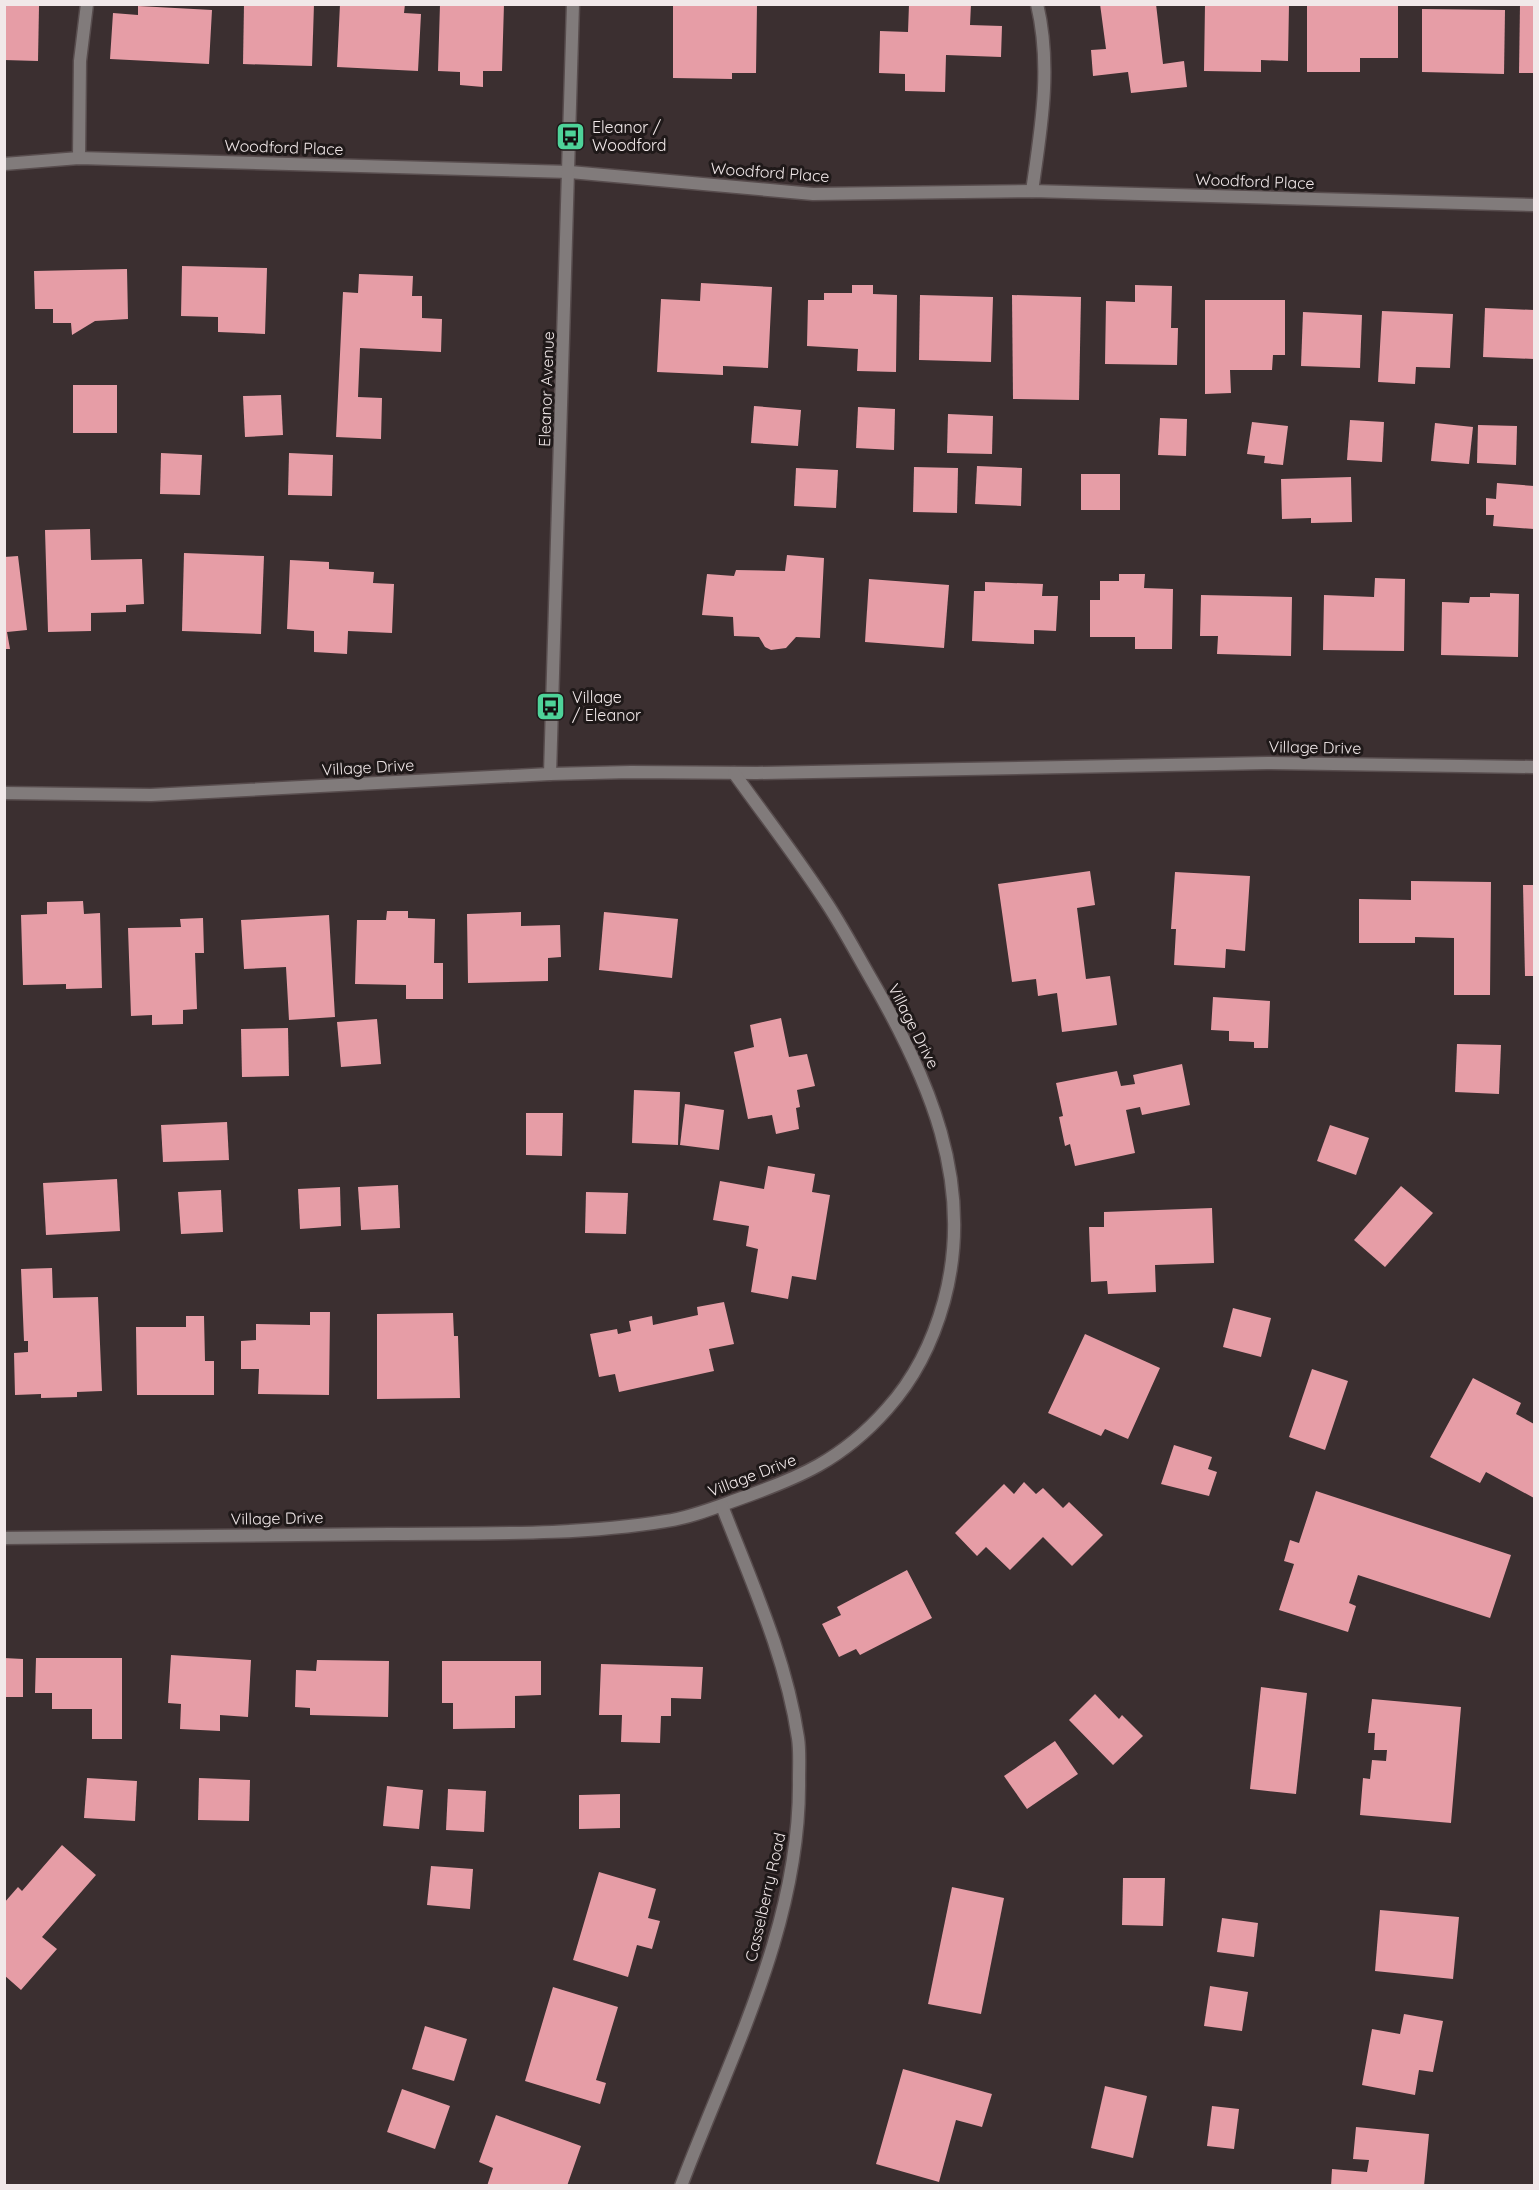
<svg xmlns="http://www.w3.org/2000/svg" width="1539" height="2190" viewBox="0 0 1539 2190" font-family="Quicksand,sans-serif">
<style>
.building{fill:#e69da6}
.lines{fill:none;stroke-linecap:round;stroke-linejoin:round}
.street-casing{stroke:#584d4e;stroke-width:15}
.street{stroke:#817b7b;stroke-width:12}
.labels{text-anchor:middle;stroke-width:6;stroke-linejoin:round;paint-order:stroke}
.poi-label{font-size:16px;fill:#f1e8e9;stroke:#1f1919;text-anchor:start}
.street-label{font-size:16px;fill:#f1e8e9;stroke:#1f1919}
</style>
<rect width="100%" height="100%" fill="#3b2f30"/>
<g class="building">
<polygon points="244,4 314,4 312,66 243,64"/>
<polygon points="340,4 405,4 404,13 421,14 418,71 337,67"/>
<polygon points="440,4 504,4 502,71 483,71 483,87 460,85 460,72 438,71"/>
<polygon points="673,4 757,4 756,73 732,73 732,79 673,78"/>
<polygon points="909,4 971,4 970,25 1002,26 1001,57 946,55 945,92 905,91 905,74 879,73 880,31 908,32"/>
<polygon points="1100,4 1156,4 1163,64 1184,61 1187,87 1131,93 1128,72 1093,76 1091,50 1106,49"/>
<polygon points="1205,4 1289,4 1288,61 1261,60 1261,72 1204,71"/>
<polygon points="1307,4 1398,4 1398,58 1360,58 1360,72 1307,72"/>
<polygon points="1520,4 1534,4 1534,73 1519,73"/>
<polygon points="4,5 39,6 38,61 4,60"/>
<polygon points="138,6 212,10 209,64 110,59 113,13 138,15"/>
<polygon points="1422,9 1505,10 1504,74 1422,72"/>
<polygon points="182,266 267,268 265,334 218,332 218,317 181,316"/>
<polygon points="127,269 128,319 95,321 72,335 71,323 53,323 53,309 35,309 34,271"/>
<polygon points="359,274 413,276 412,296 422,296 422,318 442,319 441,352 360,348 358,397 382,398 381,439 336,437 343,292 358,293"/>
<polygon points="701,283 772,287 768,368 723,366 723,375 657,372 661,299 700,301"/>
<polygon points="852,285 873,285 873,294 897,295 896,372 857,371 858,349 807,346 808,300 824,300 824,293 852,293"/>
<polygon points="1135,285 1172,286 1171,328 1178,328 1177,365 1105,364 1106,301 1135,302"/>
<polygon points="920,295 993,297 991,362 919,360"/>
<polygon points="1012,295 1081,297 1079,400 1013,399"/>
<polygon points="1205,300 1285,300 1285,355 1273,355 1272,370 1230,370 1231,393 1205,394"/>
<polygon points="1485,308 1534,310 1534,359 1483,357"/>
<polygon points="1382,311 1453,314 1450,368 1416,367 1415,384 1378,382"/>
<polygon points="1303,312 1362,315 1360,368 1301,366"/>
<rect x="73" y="385" width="44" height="48"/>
<polygon points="281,395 283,435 245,437 243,396"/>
<polygon points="754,406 801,410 798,446 751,443"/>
<polygon points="858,407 895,409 894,450 856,448"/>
<polygon points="948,414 993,416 992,454 947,453"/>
<polygon points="1160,418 1187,419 1186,456 1158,455"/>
<polygon points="1350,420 1384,422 1382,462 1347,460"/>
<polygon points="1252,422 1288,426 1283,465 1264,463 1265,456 1247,454"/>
<polygon points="1435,423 1473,427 1469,464 1431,461"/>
<polygon points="1478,425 1517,426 1516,465 1477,463"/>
<polygon points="161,453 202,455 200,495 160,494"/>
<polygon points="289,453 333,455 332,496 288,495"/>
<polygon points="977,466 1022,468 1021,506 975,504"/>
<polygon points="914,467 958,468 957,513 913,512"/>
<polygon points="796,468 838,470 836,508 794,506"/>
<rect x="1081" y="474" width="39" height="36"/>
<polygon points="1351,477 1352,522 1311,523 1311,518 1282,519 1281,479"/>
<polygon points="1497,483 1534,486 1534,529 1493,526 1494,515 1486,515 1486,498 1496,499"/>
<polygon points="90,529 91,560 142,559 144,604 126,605 126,612 91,613 91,631 48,632 45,530"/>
<polygon points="184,553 264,556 261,634 182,631"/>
<polygon points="787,555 824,558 820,638 796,637 786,648 771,650 765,647 759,637 734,636 733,617 702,615 707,574 734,576 736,570 785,571"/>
<polygon points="18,556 27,630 7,632 10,649 4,649 4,557"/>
<polygon points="290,560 329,562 329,569 374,572 373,583 394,584 392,633 348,631 347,654 314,652 314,631 287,629"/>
<polygon points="1119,574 1145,574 1144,588 1173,589 1172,649 1135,649 1135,637 1090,637 1090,600 1100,600 1100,581 1119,581"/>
<polygon points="1375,578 1405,579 1404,651 1323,650 1324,595 1374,597"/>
<polygon points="869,579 949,585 944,648 865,642"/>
<polygon points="985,582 1043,584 1042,596 1058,596 1056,631 1034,630 1034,644 972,641 974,591 985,591"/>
<polygon points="1490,593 1519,594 1518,657 1441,655 1442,602 1469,603 1470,597 1490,597"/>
<polygon points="1201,595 1292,597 1291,656 1217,654 1218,636 1200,636"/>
<polygon points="1090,871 1095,905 1077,908 1086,979 1110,976 1117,1025 1062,1032 1057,993 1038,996 1036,979 1012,982 998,884"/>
<polygon points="1175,872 1250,876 1245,951 1226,949 1225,968 1174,965 1176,929 1171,929"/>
<polygon points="1411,881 1491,882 1490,995 1454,995 1454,938 1415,937 1415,943 1359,943 1359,899 1411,900"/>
<polygon points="1523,885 1534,885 1534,976 1525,976"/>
<polygon points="83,901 84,914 100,913 102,988 66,989 66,984 23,985 21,915 47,914 47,902"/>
<polygon points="387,911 408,911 408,918 435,919 434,963 443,963 443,999 406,999 406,985 355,984 357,920 386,920"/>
<polygon points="521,912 521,926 560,925 561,957 548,958 548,981 468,983 467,914"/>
<polygon points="604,912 678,919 672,978 599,970"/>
<polygon points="329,915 335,1017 289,1020 286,967 244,969 241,920"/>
<polygon points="203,918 204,953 195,953 197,1009 183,1010 183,1024 152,1025 152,1015 131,1016 128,928 181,927 180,919"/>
<polygon points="1213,997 1270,1001 1268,1048 1254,1048 1254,1042 1229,1041 1229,1031 1211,1030"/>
<polygon points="781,1018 789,1057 807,1054 815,1086 797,1090 800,1107 796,1108 799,1129 776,1134 772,1115 748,1119 734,1052 754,1047 750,1025"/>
<polygon points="377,1019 381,1064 341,1067 337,1022"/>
<polygon points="288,1028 289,1076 242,1077 241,1029"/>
<polygon points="1457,1044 1501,1045 1499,1094 1455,1092"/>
<polygon points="1182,1064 1190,1105 1142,1115 1140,1107 1126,1110 1135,1153 1075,1166 1070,1144 1065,1146 1059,1117 1063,1116 1056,1083 1117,1071 1121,1086 1135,1084 1133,1075"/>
<polygon points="634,1090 680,1092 678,1145 632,1143"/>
<polygon points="685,1104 724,1110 719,1150 680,1145"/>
<polygon points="526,1113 563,1113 562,1156 526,1155"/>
<polygon points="227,1122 229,1160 163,1162 161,1125"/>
<polygon points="1330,1125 1369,1138 1356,1175 1317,1161"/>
<polygon points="768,1166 815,1174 812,1192 830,1195 816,1280 792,1276 788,1299 751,1292 758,1249 746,1246 749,1226 713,1220 720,1181 764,1189"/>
<polygon points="117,1179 120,1231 46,1235 43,1183"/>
<polygon points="398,1185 400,1228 361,1230 358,1187"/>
<polygon points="1401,1186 1433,1213 1385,1267 1354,1240"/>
<polygon points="340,1187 341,1226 300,1229 298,1189"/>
<polygon points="221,1190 223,1232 181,1234 178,1192"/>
<polygon points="586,1192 628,1193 626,1234 585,1233"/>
<polygon points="1212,1208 1214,1263 1155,1265 1156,1292 1108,1294 1107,1281 1091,1282 1089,1227 1104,1227 1104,1212"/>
<polygon points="52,1268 53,1298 98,1297 102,1391 77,1392 77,1397 41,1398 41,1394 15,1395 14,1353 28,1352 28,1341 24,1341 21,1269"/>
<polygon points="724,1302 734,1344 709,1349 714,1371 619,1392 615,1374 599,1377 590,1334 617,1329 618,1334 631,1331 629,1321 652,1316 653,1325 698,1315 697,1307"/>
<polygon points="1233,1308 1271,1318 1261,1357 1223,1347"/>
<polygon points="310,1312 330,1312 329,1395 258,1394 259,1369 241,1369 241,1341 256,1340 256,1324 310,1325"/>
<polygon points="453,1313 454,1336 458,1336 460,1398 377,1399 377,1314"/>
<polygon points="186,1316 204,1316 205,1361 214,1361 214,1395 137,1395 136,1327 186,1327"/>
<polygon points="1085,1334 1160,1368 1128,1439 1105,1429 1101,1436 1048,1413"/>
<polygon points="1312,1369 1348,1381 1325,1450 1289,1437"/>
<polygon points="1473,1378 1521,1403 1516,1414 1534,1424 1534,1498 1486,1472 1480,1483 1430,1457"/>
<polygon points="1174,1445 1212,1457 1208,1469 1217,1472 1209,1496 1161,1484"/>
<polygon points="1024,1482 1036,1494 1043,1488 1063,1508 1069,1502 1103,1535 1072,1566 1043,1537 1010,1570 986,1547 977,1556 955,1533 1004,1484 1014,1494"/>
<polygon points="1316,1491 1511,1555 1490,1618 1358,1575 1349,1603 1356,1606 1348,1632 1279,1610 1294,1564 1284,1561 1290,1540 1299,1543"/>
<polygon points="907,1570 932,1618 860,1655 856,1649 839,1657 822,1624 841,1615 837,1607"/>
<polygon points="171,1655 251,1660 248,1717 220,1715 220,1731 180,1729 181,1704 168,1703"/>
<polygon points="4,1658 23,1659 23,1697 4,1697"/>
<polygon points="36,1658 122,1658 122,1739 92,1739 92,1709 52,1709 52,1693 35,1693"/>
<polygon points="317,1660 389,1661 388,1717 310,1715 310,1708 295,1707 296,1670 316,1671"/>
<polygon points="442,1661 541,1661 541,1695 515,1696 515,1728 453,1729 453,1703 442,1703"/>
<polygon points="601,1664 703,1667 701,1699 671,1698 671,1716 661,1716 660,1743 621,1742 622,1715 599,1715"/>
<polygon points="1261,1687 1307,1693 1296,1794 1250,1789"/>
<polygon points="1095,1694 1119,1719 1122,1715 1143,1736 1113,1765 1069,1720"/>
<polygon points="1372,1699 1461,1707 1451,1823 1360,1815 1363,1778 1370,1779 1372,1760 1386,1761 1387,1750 1374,1750 1375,1733 1368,1733"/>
<polygon points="1055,1741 1078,1774 1027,1809 1004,1776"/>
<polygon points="87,1778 137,1781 135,1821 84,1818"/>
<polygon points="199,1778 250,1780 249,1821 198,1820"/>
<polygon points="387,1786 423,1790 419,1829 383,1826"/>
<polygon points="448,1789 486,1791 484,1832 446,1830"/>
<polygon points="620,1794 620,1828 579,1829 579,1795"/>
<polygon points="62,1845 96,1875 42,1937 57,1949 21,1990 4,1975 4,1903 18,1887 22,1891"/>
<polygon points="431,1866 473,1869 470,1909 427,1905"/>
<polygon points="599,1872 656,1889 648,1918 660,1921 652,1949 637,1945 628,1977 573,1960"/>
<polygon points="1123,1878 1165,1878 1163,1926 1122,1925"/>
<polygon points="952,1887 1004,1898 981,2014 928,2004"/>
<polygon points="1380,1910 1459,1917 1453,1979 1375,1971"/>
<polygon points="1222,1918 1258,1923 1254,1957 1217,1952"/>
<polygon points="1210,1986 1248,1992 1242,2031 1204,2026"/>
<polygon points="553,1987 618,2007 596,2080 606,2083 600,2104 525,2081"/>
<polygon points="1404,2014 1443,2021 1433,2072 1419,2070 1415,2095 1362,2085 1372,2029 1400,2034"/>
<polygon points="425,2026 467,2039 454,2081 412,2069"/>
<polygon points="903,2069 992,2094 982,2127 956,2120 939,2182 876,2164"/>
<polygon points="1105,2086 1147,2096 1133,2158 1091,2148"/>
<polygon points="402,2089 450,2106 435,2149 387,2132"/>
<polygon points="1212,2106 1239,2109 1234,2149 1207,2146"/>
<polygon points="496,2115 581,2146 567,2186 487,2186 493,2168 479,2162"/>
<polygon points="1356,2127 1429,2134 1424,2186 1331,2186 1332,2169 1367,2172 1369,2160 1353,2159"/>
</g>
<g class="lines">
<defs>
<g id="street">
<polyline points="79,158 80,61 87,4"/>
<polyline points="4,164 79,158 570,172 813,194 1032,191 1534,205"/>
<path d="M1032 191C1041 129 1052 67 1037 4"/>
<polyline points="550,774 573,4"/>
<polyline points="4,793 151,795 550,774 631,772 757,773 1267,763 1534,767"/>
<path d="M4 1538C133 1536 261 1535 389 1534 480 1533 575 1536 666 1521 689 1518 714 1508 736 1500 799 1478 842 1460 887 1409 915 1378 933 1341 944 1301 976 1183 928 1077 870 977 855 951 841 924 824 899 796 856 764 815 734 773"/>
<path d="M681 2186C731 2054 801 1923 799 1779 799 1765 800 1751 798 1738 786 1657 751 1581 722 1506"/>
</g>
</defs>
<use href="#street" class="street-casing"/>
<use href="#street" class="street"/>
</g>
<defs>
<symbol id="bus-square" viewBox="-11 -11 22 22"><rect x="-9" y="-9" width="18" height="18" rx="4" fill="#4ed399" stroke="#1f1919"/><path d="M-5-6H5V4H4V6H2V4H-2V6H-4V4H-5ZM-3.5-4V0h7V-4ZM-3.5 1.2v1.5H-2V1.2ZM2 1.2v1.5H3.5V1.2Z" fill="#111"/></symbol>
</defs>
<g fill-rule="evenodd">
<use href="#bus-square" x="554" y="120" width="33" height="33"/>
<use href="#bus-square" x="534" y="690" width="33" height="33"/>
</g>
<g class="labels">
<g class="poi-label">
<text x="592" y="133">Eleanor /<tspan x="592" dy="18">Woodford</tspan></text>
<text x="572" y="703">Village<tspan x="572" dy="18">/ Eleanor</tspan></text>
</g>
<g class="street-label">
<text transform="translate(284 147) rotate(2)" y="6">Woodford Place</text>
<text transform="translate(770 172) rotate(4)" y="6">Woodford Place</text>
<text transform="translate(1255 181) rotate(2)" y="6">Woodford Place</text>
<text transform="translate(546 389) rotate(-88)" y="6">Eleanor Avenue</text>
<text transform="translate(1315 747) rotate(1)" y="6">Village Drive</text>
<text transform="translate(368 767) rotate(-3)" y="6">Village Drive</text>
<text transform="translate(914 1026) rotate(63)" y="6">Village Drive</text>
<text transform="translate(752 1475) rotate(-21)" y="6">Village Drive</text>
<text transform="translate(277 1518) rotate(-1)" y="6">Village Drive</text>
<text transform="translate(765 1897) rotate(-77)" y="6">Casselberry Road</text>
</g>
</g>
<rect width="1539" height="2190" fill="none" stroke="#f1e8e9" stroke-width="12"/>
</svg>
